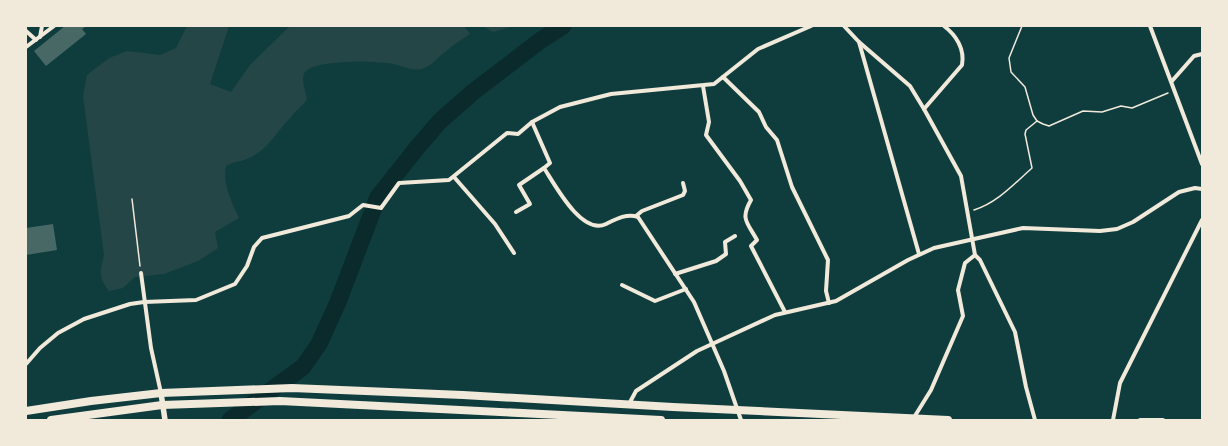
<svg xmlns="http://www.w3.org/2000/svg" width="1228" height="446" viewBox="0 0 1228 446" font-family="Poppins,sans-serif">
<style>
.green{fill:#244646}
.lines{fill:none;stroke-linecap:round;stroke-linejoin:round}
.river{stroke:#0a2a2b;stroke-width:17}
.building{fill:#486865}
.path{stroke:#f1e9da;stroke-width:1.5}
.minor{stroke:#f1e9da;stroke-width:4}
.tertiary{stroke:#f1e9da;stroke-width:5.5}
.trunk{stroke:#f1e9da;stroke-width:8}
</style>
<rect width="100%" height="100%" fill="#0f3d3e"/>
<g class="green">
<path d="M187 26H229L210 84 231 92 250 65 290 26H464L470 34C462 39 453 45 445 52 437 58 432 66 421 69 413 71 402 66 394 64 377 61 316 59 305 72 300 79 306 92 307 99 302 107 296 110 291 117 278 130 267 151 249 158 242 162 234 161 226 166 222 183 232 203 239 218L215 232 218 248 198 261 164 274 135 277 123 288 109 291C98 277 100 272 104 255L83 96 87 75 109 58 127 51 160 55 176 48Z"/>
<polygon points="483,26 513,26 493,32"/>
</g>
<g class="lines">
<polyline class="river" points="230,420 303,367 319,344 338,302 378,197 416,149 440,121 473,92 541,40 563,26"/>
</g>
<g class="building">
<polygon points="65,26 84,26 85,27 82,29 86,34 46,66 34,51"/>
<polygon points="53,224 57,250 26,255 26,228"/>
</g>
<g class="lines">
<g class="path">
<polyline points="1022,26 1009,58 1011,72 1025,87 1033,115 1037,121 1043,124 1049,126 1083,111 1102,112 1121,106 1132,108 1168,93"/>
<polyline points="132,199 140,266"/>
<path d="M974 210C997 203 1014 184 1032 168L1025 134 1026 130 1037 121"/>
</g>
<g class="minor">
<polyline points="844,26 859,42 910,86 924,109 961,176 975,255 980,260 1015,332 1026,387 1035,420"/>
<polyline points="1150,26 1202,164"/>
<polyline points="26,31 36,40"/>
<polyline points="40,37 42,26"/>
<polyline points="859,42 919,254"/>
<polyline points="26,47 54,26"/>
<polyline points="723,77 759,112 766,127 777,140 792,187 828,260 826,291 829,303"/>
<polyline points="1172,81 1194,56 1202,54"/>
<path d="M703 86 709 122 706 135 740 181 751 200C740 219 747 222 757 240L751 246 785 312"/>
<path d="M924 109 962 65C965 49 956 35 944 26"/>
<path d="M532 122 550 163 544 168C555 185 582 236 606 224 616 219 627 213 638 217L694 302 724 371 741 420"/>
<polyline points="454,177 495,224 514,253"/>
<polyline points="516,212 530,204 519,185 544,168"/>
<polyline points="636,216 642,211 683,195 685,191 683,183"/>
<polyline points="141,273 151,348 161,393"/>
<polyline points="675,274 716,261 726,254 725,242 735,236"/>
<polyline points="622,285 655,301 686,289"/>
<polyline points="26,364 40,348 58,333 84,319 130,304 144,302 196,300 235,284 247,266 254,247 262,238 349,216 363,205 381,208 399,183 449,180 507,133 518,134 532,122 560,107 611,94 714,84 758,49 811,26"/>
<polyline points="629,404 636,391 697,351 775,315 836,301 908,260 934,248 1023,228 1100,231 1117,229 1133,222 1179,192 1195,188 1202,189"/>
<polyline points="913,419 931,390 963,316 958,290 965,263 975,255"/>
<polyline points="1113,420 1120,383 1202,220"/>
<polyline points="1140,420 1163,420"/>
</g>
<polyline class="tertiary" points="161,393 165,420"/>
<g class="trunk">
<polyline points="26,411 91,401 161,393 292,388 463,395 673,407 948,420"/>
<polyline points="51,420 162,405 280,401 661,420"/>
</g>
</g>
<rect width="1228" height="446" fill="none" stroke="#f1e9da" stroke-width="54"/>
</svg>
